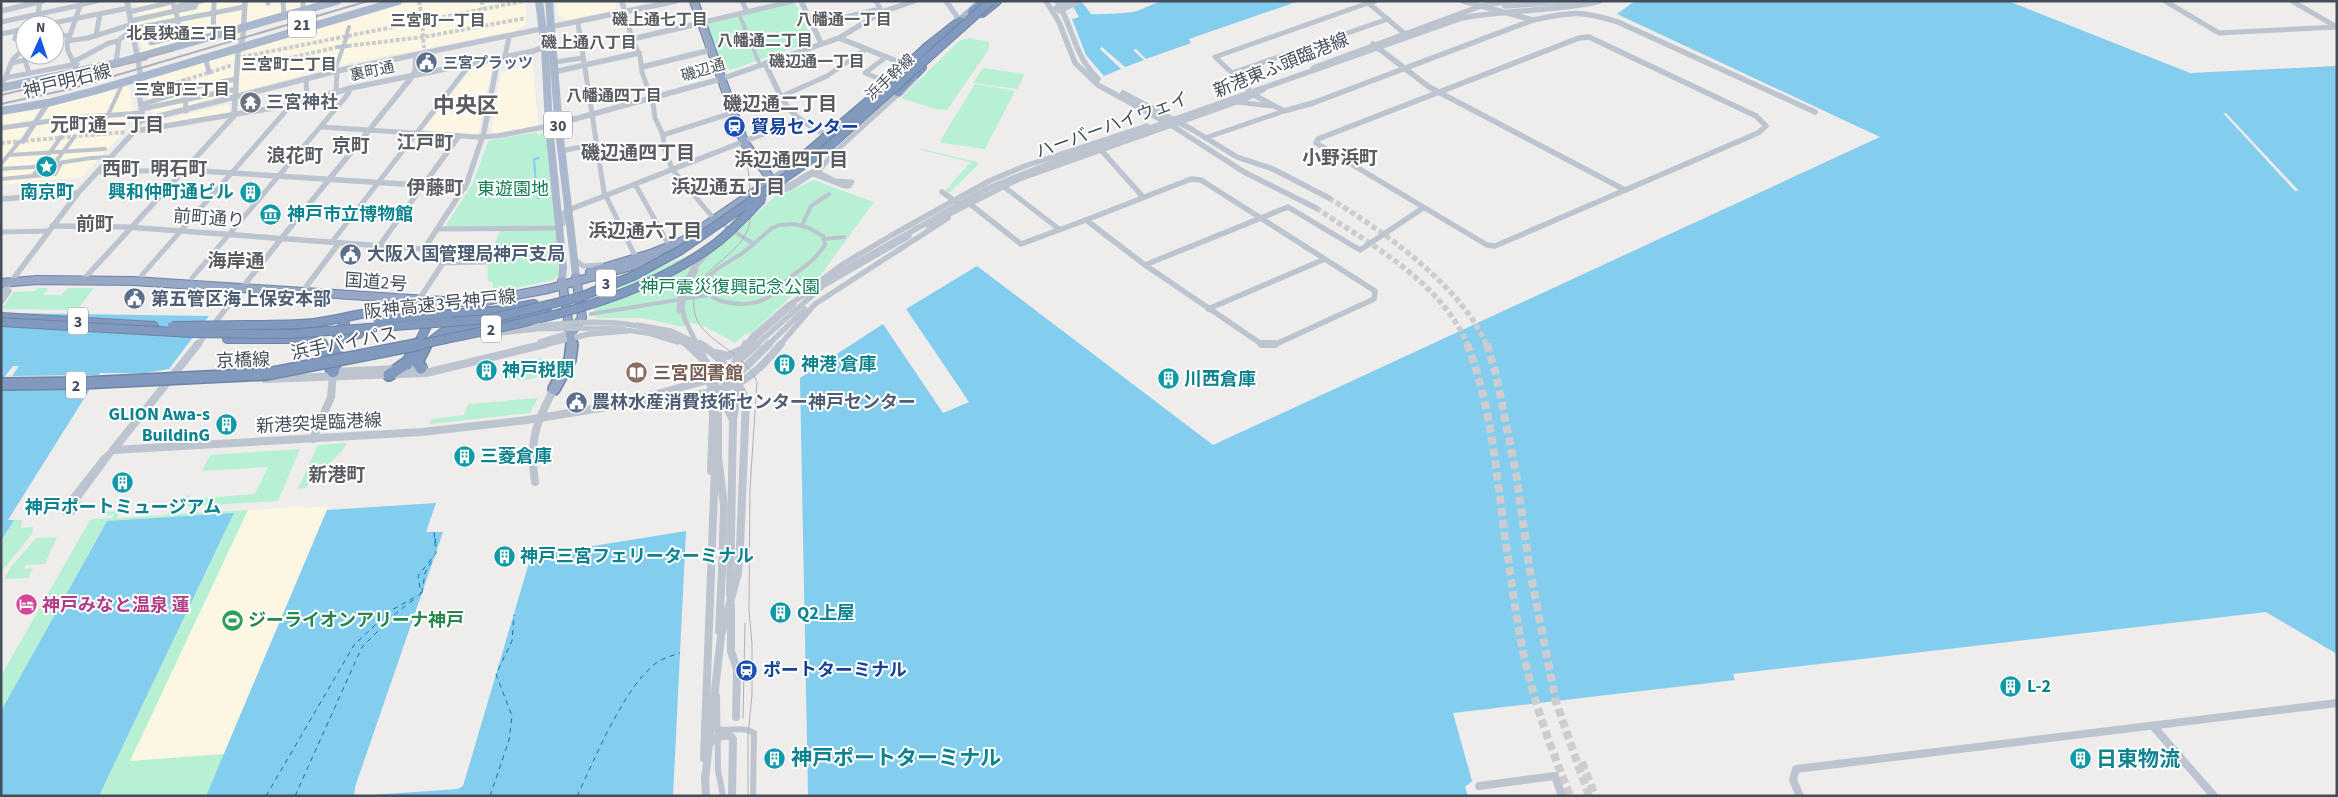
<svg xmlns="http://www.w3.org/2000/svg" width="2338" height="797" viewBox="0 0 2338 797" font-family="'Source Sans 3','Noto Sans JP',sans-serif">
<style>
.commercial{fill:#fcf7e3}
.green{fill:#b8f0d3}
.water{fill:#83cdee}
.pier{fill:#efecec}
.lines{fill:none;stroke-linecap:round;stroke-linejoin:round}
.stream{stroke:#83cdee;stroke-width:2}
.ferry{stroke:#0777aa;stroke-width:1;stroke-dasharray:5 4.5;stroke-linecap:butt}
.pedestrian-tunnel{stroke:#cdcccf;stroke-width:4;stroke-dasharray:4 2;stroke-linecap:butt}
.tertiary-tunnel-far1{stroke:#cdcccf;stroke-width:5.5;stroke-dasharray:5.5 3;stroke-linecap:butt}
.tertiary-tunnel{stroke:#cdcccf;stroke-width:8;stroke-dasharray:8 4;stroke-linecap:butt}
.trunk-far1-casing{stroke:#6d84a9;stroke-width:10}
.trunk-casing{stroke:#6d84a9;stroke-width:14}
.motorway-far1-casing{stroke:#6d84a9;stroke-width:10}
.motorway-casing{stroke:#6d84a9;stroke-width:14}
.pedestrian{stroke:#bcc5cf;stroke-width:4}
.minor-far1{stroke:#bcc5cf;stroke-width:5}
.minor{stroke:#bcc5cf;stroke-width:6}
.tertiary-far1{stroke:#bcc5cf;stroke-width:5.5}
.tertiary{stroke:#bcc5cf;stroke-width:8}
.primary{stroke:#aab8cd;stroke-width:8}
.trunk-far1{stroke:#96a8c6;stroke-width:8}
.trunk{stroke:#96a8c6;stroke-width:11}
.motorway-far1{stroke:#8299be;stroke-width:8}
.motorway{stroke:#8299be;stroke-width:11}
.tram{stroke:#aeb1b7;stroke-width:1}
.rail{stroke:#aeb1b7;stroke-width:2}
.motorway-bridge-far1-casing{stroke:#6d84a9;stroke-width:10;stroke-linecap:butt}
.motorway-bridge-casing{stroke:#6d84a9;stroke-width:14;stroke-linecap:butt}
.minor-bridge-far1{stroke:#bcc5cf;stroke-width:5}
.minor-bridge{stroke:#bcc5cf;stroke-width:6}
.tertiary-bridge-far1{stroke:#bcc5cf;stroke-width:5.5}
.tertiary-bridge{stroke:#bcc5cf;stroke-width:8}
.motorway-bridge-far1{stroke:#8299be;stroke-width:8}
.motorway-bridge{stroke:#8299be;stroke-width:11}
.labels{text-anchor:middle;stroke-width:4;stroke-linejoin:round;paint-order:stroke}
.far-service-label{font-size:15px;font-weight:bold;fill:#4e5e75;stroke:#fff;text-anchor:start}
.far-street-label{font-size:15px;fill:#444d5a;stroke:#fff}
.far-neighbourhood-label{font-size:16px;font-weight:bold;fill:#595c61;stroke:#fff}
.shield{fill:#fff;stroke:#7c828c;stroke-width:1}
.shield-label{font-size:16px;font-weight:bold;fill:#444d5a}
.street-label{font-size:18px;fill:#444d5a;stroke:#fff}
.worship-label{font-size:18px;font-weight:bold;fill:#5b616d;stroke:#fff;text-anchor:start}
.transit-label{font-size:18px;font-weight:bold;fill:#164399;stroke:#fff;text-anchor:start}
.park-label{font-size:18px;fill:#137d53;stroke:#fff}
.culture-label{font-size:18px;font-weight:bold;fill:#0d838f;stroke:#fff;text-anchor:start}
.service-label{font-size:18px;font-weight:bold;fill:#4e5e75;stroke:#fff;text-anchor:start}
.education-label{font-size:18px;font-weight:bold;fill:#785e54;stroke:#fff;text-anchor:start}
.hotel-label{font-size:18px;font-weight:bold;fill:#b23c85;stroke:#fff;text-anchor:start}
.leisure-label{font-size:18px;font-weight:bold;fill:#27864d;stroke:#fff;text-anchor:start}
.neighbourhood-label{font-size:19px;font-weight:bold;fill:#595c61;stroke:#fff}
.near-culture-label{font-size:21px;font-weight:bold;fill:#0d838f;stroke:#fff;text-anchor:start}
.district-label{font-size:22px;font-weight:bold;fill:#595c61;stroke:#fff}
</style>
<rect width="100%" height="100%" fill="#efecec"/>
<g class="commercial">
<polygon points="136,1 327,1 146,52 142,51"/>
<polygon points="414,1 525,1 527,19 525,25 514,31 346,64 158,113 151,112 146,81 153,77"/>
<polygon points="556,1 615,1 617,9 569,20 558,16"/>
<polygon points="493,63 478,134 423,130 473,67"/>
<polygon points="533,65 538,125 494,133 491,131 501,72"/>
<polygon points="125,87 130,88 133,114 120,136 82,177 1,185 1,116 49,107"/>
<polygon points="227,104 230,105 229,112 225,115 158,125 159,122"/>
<polygon points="305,506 304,508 328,506 206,796 99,796 235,511"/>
</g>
<g class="green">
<polygon points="794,3 796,4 812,40 810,42 731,70 722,68 707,25 709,23"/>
<polygon points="969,38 989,42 989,49 947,110 935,109 901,98 959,41"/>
<polygon points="983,68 1024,74 1018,89 973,83"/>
<polygon points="975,84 1015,91 985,149 942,143 940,141"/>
<polygon points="537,132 537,135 546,133 559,274 553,280 493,293 493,283 488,281 487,260 502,227 446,227 446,225 473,183 488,141"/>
<polygon points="922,149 977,162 979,164 949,193 945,190 947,187 953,188 949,186 971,162 920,150"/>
<polygon points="813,180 874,202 817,280 806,282 752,333 744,335 735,343 706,327 690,322 683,327 643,318 596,318 589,287 657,268 698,252 755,214 779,193 782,195"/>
<polygon points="38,288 49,288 43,295 61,295 68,288 94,288 77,310 1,309 14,292 35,291"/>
<path d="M541 358 546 363C543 367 541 374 536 377 529 381 510 381 502 377V373L511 366Z"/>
<polygon points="538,398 530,413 429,424 432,419 464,415 468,404"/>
<path d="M347 443C341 457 316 471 306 488L298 489 318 445Z"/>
<polygon points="300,449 278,501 180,507 180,505 177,505 187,495 190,495 189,499 255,494 268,467 202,471 210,455"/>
<polygon points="171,505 176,505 172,514 248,510 130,761 224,754 206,796 99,796 229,524 101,531 1,711 1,676 89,522 93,519 112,518 114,514 108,516 104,511 120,512 117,518 167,515"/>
<polygon points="14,520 22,520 21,528 33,527 32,534 1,572 1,542"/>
<polygon points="57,537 45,564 25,565 24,569 33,568 28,578 4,579 11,567 36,538"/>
</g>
<g class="water">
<path d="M1070 1H1081L1091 14C1094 15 1134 13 1137 11 1146 8 1153 3 1163 1H1299L1189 39 1191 43 1146 59 1136 49 1133 50 1144 60 1125 67 1102 47 1100 49 1121 69 1104 76 1086 55 1072 19 1079 17Z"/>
<polygon points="1635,1 2008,1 2190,73 2337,66 2337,654 2266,612 1733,674 1735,680 1453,713 1472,781 1465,787 1468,796 808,796 800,378 883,324 943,413 969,402 906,309 977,266 1213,445 1880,137 1617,14"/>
<polygon points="1,313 209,316 169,369 146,373 100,373 8,520 14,520 1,541"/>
<polygon points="436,503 426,532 443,532 355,787 354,796 206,796 327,510"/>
<polygon points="234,513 99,796 1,796 1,711 107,521"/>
<polygon points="686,531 673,796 357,796 458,789 463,786 531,556"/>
</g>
<g class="pier">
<polygon points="2223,113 2226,113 2299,191 2295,191"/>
<polygon points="13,366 19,366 12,376 99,375 97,379 2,380"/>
</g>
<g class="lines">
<polyline class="stream" points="538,198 537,191 540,190 539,183 536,183 534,159 539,158"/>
<g class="ferry">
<polyline points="435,538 436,546"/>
<polyline points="422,593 425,573 434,557"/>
<polyline points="266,796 354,645 390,611 421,594 418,576 436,553 434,532"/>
<polyline points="295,796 362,647 395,614 417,597"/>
<polyline points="490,796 509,740 512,716 496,674 512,641 514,615"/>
<path d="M577 796C595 759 623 689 655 664 662 658 672 656 680 653"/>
</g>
<g class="pedestrian-tunnel">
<polyline points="419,1 422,20"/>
<polyline points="482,1 483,9"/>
<polyline points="422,21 424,48"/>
<polyline points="348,46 423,37 526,18"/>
<polyline points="242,57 524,1"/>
<polyline points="241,69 338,47"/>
<polyline points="147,92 233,65"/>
<polyline points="1,143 125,132"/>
</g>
<g class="tertiary-tunnel-far1">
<path d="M1329 198C1383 231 1462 286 1487 346"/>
<path d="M1316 208C1371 245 1441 281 1468 346"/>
</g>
<g class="tertiary-tunnel">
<path d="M1467 344C1494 411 1497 487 1508 557 1514 601 1520 646 1532 688 1542 725 1556 760 1570 796"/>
<polyline points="1487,344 1496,374 1516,473 1530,571 1556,702 1589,796"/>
<polyline points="1582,762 1595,796"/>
</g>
<defs>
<g id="trunk-far1">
<polyline points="694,1 744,142 776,186 770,189"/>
<polyline points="590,272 653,253 683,241 772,180"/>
<polyline points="562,281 572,346"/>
<polyline points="1,283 37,280 134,281 474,303 548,289 661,258"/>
<polyline points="573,330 582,318 576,277"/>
</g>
<polyline id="trunk" points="554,389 570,360 572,344"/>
<g id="motorway-far1">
<polyline points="972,12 984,1"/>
<polyline points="982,13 997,1"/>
<polyline points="927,47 960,21"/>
<polyline points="898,92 922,67"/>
<polyline points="448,314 502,310 534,304"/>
<polyline points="1,317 154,326"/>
<path d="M247 325C269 325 291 325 313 323 348 319 393 301 427 316L429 322 417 346"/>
<polyline points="345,338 359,334"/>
<polyline points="227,339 313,339 322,346"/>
<polyline points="336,346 338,331 345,324"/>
<polyline points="425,346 443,332 547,311"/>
</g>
<g id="motorway">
<polyline points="321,344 333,372"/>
<polyline points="407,364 418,344"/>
<polyline points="421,368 417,362 426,344"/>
<polyline points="334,369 337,344"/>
<polyline points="389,375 411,360"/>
</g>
</defs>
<use href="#trunk-far1" class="trunk-far1-casing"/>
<use href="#trunk" class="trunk-casing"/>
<use href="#motorway-far1" class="motorway-far1-casing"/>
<use href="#motorway" class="motorway-casing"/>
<g class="pedestrian">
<polyline points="81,5 98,1"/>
<polyline points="739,14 760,65"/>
<polyline points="347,33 349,27"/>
<polyline points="338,47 348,46"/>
<polyline points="337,71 336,67 347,36"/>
<polyline points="68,127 86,126 93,117"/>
<polyline points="99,134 121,87"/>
<polyline points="9,155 105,149"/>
<polyline points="92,158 110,157"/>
<polyline points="1,164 19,142"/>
<polyline points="54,164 75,136"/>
<polyline points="1,169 32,167 91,158"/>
<polyline points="33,176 61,137"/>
<polyline points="1,179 55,174 61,163"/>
<polyline points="722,224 754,244"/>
<path d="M794 224 809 228 823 236 825 245C816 259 804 267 791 277 785 282 780 288 774 293 759 306 737 306 719 300 707 296 705 292 705 280L717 269 744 252 772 228 779 225Z"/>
<polyline points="802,225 811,206 829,194"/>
<polyline points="824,239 844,237"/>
<polyline points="591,314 708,295"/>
</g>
<g class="minor-far1">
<polyline points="172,1 176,11 182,46"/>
<polyline points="268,1 268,3"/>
<polyline points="283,1 284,16"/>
<polyline points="303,1 303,11"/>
<polyline points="742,1 747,12"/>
<polyline points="876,1 882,12"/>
<polyline points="1366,1 1404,33"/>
<polyline points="2165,1 2219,33 2337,27"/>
<polyline points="2292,1 2337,27"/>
<polyline points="1368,3 1215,57 1232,73 1388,19"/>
<polyline points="174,7 201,1"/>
<polyline points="176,11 195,7 196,2"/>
<polyline points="129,12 172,2"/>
<polyline points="625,13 632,39 640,56 642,72 653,103 655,118 663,135 664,147 672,169 715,220"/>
<polyline points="130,21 175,11"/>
<polyline points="1,22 81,5"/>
<polyline points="578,23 604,192 636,258"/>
<polyline points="700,23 793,1"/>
<polyline points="36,25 40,1"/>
<polyline points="43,25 129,8"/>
<polyline points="812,25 875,10 882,12"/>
<polyline points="131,29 244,7"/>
<polyline points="17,30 15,39 25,37"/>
<polyline points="1,34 25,29"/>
<polyline points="96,35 100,14"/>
<polyline points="154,35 151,43 180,36"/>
<polyline points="55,37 69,35"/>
<polyline points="213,37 214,1"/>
<polyline points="133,39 179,29"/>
<polyline points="67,41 88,38 130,25"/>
<polyline points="505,56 509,37"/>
<polyline points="205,57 209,72"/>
<polyline points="886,57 865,73 890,83"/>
<polyline points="75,61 109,43 118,41"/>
<polyline points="555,62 583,58"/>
<polyline points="11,63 25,60 29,73"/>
<polyline points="116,63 119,40 131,31"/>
<polyline points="78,72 68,51 67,44 81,3"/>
<polyline points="5,78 77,64"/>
<polyline points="306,79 307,102"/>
<polyline points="184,81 186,111"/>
<polyline points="1,88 13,59 25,48"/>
<polyline points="336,93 337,71"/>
<polyline points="1236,102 1273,106"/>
<polyline points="141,105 196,87 236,79"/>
<polyline points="142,109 236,89"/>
<polyline points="732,113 780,97 827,76 866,49"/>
<polyline points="321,127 477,137 498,136 549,126"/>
<polyline points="1,128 71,118 142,113"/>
<polyline points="1205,138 1284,111"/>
<polyline points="561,151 596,144"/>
<polyline points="97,172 185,170"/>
<polyline points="817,172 837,150 915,79"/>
<polyline points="635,184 670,247"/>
<polyline points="1003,186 1059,229"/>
<path d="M772 188C788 196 799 180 813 174L844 186H849L852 182 835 181 816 171C798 176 796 188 776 186"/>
<polyline points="437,229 559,228"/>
<polyline points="1,232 48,231"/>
<polyline points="332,242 471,63"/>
<polyline points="574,259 583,266 601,265"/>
<polyline points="443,263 486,262"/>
<polyline points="142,275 291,105"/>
<polyline points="192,278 344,99 349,92 347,89"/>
</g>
<g class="minor">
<polygon points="113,450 77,499 78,508 72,512 65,512 66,506 103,459"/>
<path d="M714 728C727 733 742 725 754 733L753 796"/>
</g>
<g class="tertiary-far1">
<polyline points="622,1 625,13"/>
<polyline points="801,1 821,43"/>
<polyline points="946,1 960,21"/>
<polyline points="1046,1 1059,22 1075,63 1098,85 1171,125 1244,172 1316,208"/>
<path d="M1057 1C1074 29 1073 54 1098 79"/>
<polyline points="1463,1 1533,20"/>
<polyline points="1368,3 1375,1"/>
<polyline points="1505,6 1581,1"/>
<polyline points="1056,8 1069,1"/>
<polyline points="1,11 43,1"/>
<polyline points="1059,11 1080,1"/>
<polygon points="1589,37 1756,116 1766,126 1758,133 1495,246 1487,245 1316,143 1318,139 1323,137 1579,38"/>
<polyline points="839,38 909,66"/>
<polyline points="632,39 697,24"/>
<polyline points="1373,44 1429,87 1625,190"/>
<path d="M765 63C786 108 786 115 832 138"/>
<polyline points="642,67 711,50"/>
<polyline points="1313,68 1481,6 1509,1"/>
<polyline points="549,73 639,53"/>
<path d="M1232 73 1254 95 1284 111 1313 103 1533 20C1571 12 1580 10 1618 22L1815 112"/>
<polyline points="1123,93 1193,130 1237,157 1273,169 1329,198"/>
<polyline points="140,121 337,71 676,1"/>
<polyline points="549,126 721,79 839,38 882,12 914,1"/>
<polyline points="135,131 291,105 351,88 534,51 550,44"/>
<polyline points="663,135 732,113"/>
<polyline points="23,141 48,103"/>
<polyline points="1101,150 1143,197"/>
<polyline points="1025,166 1147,126"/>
<polyline points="185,170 465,188"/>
<polygon points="1191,179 1201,180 1375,291 1374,299 1274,345 1263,345 1145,265 1086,220"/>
<polyline points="942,192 958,203"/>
<polyline points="1,199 78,193"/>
<polyline points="970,204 1021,244 1086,220"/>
<polyline points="927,225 1019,179 1245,99 1264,89"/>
<polyline points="52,226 127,227 424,249"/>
<polyline points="559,227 563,223 563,214 566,211 799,120"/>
<polyline points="379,246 459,136"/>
<polyline points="424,249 467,183 484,132 498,58"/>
<polyline points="1145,265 1288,207 1360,250 1423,208"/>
<polyline points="693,269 711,249"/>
<polyline points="83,280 234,116 238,52 243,38 245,1"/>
<polyline points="819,282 843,264 892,235"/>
<polyline points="306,287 339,243"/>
<polyline points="1,295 78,193 132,134 140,121 142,113 138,84 140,72 127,1"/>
<polyline points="422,295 443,263 424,249"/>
<polyline points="1,302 9,291"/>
<polyline points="1208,309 1325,259"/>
<polyline points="637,325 671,331 702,346"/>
<polyline points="488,334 535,329"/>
<polyline points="652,334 678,342"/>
<polyline points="540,342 573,332"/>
<polyline points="749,343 794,304"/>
<path d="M197 346C266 255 340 167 411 78L415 71 416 55"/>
<polyline points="540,346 589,334 627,331"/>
<polyline points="755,346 824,285 909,236"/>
<polyline points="767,346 805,309"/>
<polyline points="779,346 815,304 948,218"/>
</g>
<g class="tertiary">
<path d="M700 344C722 357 736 377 746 400L740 547"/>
<polyline points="1262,344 1275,344"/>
<polyline points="715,353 728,356 741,350"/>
<polyline points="704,362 714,377 718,399 718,457 724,506 722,570"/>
<polyline points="331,372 423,368"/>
<polyline points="265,379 426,373 545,344"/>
<polyline points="732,380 769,344"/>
<polyline points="720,394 733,420 739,383"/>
<path d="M636 403C668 398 718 396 745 379 759 370 770 357 781 344"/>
<polyline points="621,404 704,381 728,370 757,344"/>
<polyline points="313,439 331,397 333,373"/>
<polyline points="113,450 422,432 527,420 625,404"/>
<polyline points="113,450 198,344"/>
<polyline points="711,471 713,417"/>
<path d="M535 482C529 442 535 424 554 389"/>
<polyline points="730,594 733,420"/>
<polyline points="731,605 731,651 737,669 736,717"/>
<polyline points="2153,726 2214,796"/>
<path d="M708 746C713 738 720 735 730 736L733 739 732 796"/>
<polyline points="704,758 715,467"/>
<polyline points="705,776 706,796"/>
<polyline points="1479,786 1555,776 1562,796"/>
<polyline points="1800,796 1793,780 1796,769 2337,703"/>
</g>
<g class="primary">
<polyline points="539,1 545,48 549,126 563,267 562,281"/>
<polyline points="549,1 559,130 576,276"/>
<polyline points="955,25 977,6"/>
<polyline points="1,88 121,62 337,1"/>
<polyline points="1,111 48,103 94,91 398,1"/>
<polyline points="815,150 832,138 849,121"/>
<polyline points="772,180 794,165"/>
</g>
<use href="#trunk-far1" class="trunk-far1"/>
<use href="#trunk" class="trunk"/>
<use href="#motorway-far1" class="motorway-far1"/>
<use href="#motorway" class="motorway"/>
<g class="tram">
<path d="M692 1C701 29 710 56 720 84 736 127 752 158 750 205 750 213 751 223 747 231 734 262 690 270 694 309 697 341 744 349 757 382L750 488 749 610 752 644V694L748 737V796"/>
<polyline points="743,718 745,623"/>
</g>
<g class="rail">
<polyline points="140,59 174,50"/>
<polyline points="101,70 147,59"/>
<polyline points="1,95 108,70"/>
<polyline points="1,104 70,89 368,1"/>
</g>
<defs>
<g id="motorway-bridge-far1">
<polyline points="788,169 873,97 927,47"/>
<polyline points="377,319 448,314"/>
<polyline points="1,322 191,333 288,334 489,319 580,297 633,276 681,250 826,149 991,1"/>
<polyline points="172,326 247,325"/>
<path d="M414 346C517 323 628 308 715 244 732 231 747 214 762 199"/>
</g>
<polyline id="motorway-bridge" points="1,384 82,383 267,374 420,344"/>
</defs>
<use href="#motorway-bridge-far1" class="motorway-bridge-far1-casing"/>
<use href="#motorway-bridge" class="motorway-bridge-casing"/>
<g class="minor-bridge-far1">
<polyline points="682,307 685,320 698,346"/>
<polyline points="679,311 680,294 693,269"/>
<polyline points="535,329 613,328 658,335"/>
</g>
<g class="minor-bridge">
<polyline points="698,344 705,359"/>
<polyline points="717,696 718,770 723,796"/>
</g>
<g class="tertiary-bridge-far1">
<polyline points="892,235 989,181 1025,166"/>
<polyline points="682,307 685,288 696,270"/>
<path d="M536 326C591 321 639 316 689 346"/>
<path d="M745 346 753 336 786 307 824 281 988 188 1056 161 1462 18C1508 9 1555 12 1600 1"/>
</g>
<g class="tertiary-bridge">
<polyline points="687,344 706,362"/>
<polyline points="706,369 711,387 713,417"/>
<polyline points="717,416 727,377 746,344"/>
<polyline points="719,631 722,570"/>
<polyline points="705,780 721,636 738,573 740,547"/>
</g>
<use href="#motorway-bridge-far1" class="motorway-bridge-far1"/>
<use href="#motorway-bridge" class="motorway-bridge"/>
</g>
<defs>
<symbol id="civic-disc" viewBox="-11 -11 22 22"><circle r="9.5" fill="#5c6f8a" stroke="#fff"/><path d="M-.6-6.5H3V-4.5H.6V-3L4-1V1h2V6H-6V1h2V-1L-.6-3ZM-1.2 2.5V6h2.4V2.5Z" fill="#fff"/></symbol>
<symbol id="temple-disc" viewBox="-11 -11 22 22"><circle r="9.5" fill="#6b7280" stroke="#fff"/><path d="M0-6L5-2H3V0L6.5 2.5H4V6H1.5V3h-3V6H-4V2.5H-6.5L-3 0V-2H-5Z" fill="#fff"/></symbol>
<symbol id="station-disc" viewBox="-11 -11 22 22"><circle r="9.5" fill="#1a4fb4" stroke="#fff"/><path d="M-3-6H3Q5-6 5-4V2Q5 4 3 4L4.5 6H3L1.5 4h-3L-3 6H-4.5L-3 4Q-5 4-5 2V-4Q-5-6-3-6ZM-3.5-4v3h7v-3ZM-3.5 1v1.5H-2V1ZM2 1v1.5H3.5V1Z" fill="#fff"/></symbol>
<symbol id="sight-disc" viewBox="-11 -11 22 22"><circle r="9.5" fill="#0f9aa8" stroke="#fff"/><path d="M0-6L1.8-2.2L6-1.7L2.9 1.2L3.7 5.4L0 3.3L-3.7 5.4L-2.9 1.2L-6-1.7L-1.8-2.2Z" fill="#fff"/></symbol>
<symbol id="building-disc" viewBox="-11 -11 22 22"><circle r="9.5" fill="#0f9aa8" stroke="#fff"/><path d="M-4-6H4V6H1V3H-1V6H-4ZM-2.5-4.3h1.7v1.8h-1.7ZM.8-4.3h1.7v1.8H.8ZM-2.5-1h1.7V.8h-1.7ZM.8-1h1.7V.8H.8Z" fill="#fff"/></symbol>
<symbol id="museum-disc" viewBox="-11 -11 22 22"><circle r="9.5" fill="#0f9aa8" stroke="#fff"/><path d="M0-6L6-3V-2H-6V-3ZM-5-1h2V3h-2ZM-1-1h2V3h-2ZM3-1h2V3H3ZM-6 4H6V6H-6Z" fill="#fff"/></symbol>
<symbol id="library-disc" viewBox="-11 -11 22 22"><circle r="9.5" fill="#8d6e63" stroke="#fff"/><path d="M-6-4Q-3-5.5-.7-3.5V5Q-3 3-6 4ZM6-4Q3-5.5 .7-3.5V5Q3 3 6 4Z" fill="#fff"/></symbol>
<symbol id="hotel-disc" viewBox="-11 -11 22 22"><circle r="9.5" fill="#d1479c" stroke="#fff"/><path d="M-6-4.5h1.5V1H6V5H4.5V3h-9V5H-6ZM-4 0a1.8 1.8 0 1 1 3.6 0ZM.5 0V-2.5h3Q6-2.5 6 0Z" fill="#fff"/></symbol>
<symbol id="stadium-disc" viewBox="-11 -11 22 22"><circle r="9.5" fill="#2e9e5b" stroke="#fff"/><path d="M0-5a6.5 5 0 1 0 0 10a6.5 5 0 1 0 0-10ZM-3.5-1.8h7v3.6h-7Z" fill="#fff"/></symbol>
</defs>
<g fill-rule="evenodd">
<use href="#civic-disc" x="414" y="50" width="25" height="25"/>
<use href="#temple-disc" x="238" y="90" width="25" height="25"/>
<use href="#station-disc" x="722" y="114" width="25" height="25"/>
<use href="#sight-disc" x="34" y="154" width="25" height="25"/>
<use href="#building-disc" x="238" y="180" width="25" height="25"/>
<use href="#museum-disc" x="258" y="202" width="25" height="25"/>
<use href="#civic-disc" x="338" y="242" width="25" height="25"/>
<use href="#civic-disc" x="122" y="286" width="25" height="25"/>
<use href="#building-disc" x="772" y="352" width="25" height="25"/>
<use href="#building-disc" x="474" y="358" width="25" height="25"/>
<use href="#library-disc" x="624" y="360" width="25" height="25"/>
<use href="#building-disc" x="1156" y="366" width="25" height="25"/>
<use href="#civic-disc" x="564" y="390" width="25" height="25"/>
<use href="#building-disc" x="214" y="412" width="25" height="25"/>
<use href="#building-disc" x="452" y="444" width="25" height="25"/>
<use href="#building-disc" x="110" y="470" width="25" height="25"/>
<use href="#building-disc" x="492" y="544" width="25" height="25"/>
<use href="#hotel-disc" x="14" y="592" width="25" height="25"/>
<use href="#building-disc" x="768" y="600" width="25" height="25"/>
<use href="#stadium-disc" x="220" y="608" width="25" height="25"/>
<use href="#station-disc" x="734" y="658" width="25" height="25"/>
<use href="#building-disc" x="1998" y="674" width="25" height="25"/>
<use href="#building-disc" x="762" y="746" width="25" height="25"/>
<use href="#building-disc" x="2068" y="746" width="25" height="25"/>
</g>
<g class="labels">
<g class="far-service-label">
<text x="443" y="68">三宮プラッツ</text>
</g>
<g class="far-street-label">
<text transform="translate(703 70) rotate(-17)" y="5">磯辺通</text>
<text transform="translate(372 71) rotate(-12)" y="5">裏町通</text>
<text transform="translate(890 77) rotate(-43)" y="5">浜手幹線</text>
</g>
<g class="far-neighbourhood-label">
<text x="660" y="25">磯上通七丁目</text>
<text x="844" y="25">八幡通一丁目</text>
<text x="438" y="26">三宮町一丁目</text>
<text x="182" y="39">北長狭通三丁目</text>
<text x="765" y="46">八幡通二丁目</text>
<text x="589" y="48">磯上通八丁目</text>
<text x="817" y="67">磯辺通一丁目</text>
<text x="289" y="70">三宮町二丁目</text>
<text x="182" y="95">三宮町三丁目</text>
<text x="614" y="101">八幡通四丁目</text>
</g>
<g class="shield">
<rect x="288" y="10.5" width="28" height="27" rx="4"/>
<rect x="544" y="111.5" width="28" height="27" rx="4"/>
<rect x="596" y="269.5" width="20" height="27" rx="4"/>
<rect x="68" y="307.5" width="20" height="27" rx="4"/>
<rect x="481" y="315.5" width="20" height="27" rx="4"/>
<rect x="66" y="371.5" width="20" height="27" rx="4"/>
</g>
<g class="shield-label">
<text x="302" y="30">21</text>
<text x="558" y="131">30</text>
<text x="606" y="289">3</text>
<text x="78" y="327">3</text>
<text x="491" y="335">2</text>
<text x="76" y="391">2</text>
</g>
<g class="street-label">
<text transform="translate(1281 65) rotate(-22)" y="6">新港東ふ頭臨港線</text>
<text transform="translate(67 81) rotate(-14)" y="6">神戸明石線</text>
<text transform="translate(1112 125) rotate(-20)" y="6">ハーバーハイウェイ</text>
<text transform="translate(209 218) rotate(4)" y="6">前町通り</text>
<text transform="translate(376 282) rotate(4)" y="6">国道2号</text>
<text transform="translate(440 304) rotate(-6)" y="6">阪神高速3号神戸線</text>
<text transform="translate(344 343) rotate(-11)" y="6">浜手バイパス</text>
<text transform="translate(243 360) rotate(-2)" y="6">京橋線</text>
<text transform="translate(319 423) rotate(-3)" y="6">新港突堤臨港線</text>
</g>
<g class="worship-label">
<text x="266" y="108">三宮神社</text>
</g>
<g class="transit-label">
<text x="751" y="133">貿易センター</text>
<text x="763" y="676">ポートターミナル</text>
</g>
<g class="park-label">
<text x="513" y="195">東遊園地</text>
<text x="730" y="293">神戸震災復興記念公園</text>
</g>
<g class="culture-label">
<text x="47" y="198" text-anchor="middle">南京町</text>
<text x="234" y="198" text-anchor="end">興和仲町通ビル</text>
<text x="287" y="220">神戸市立博物館</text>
<text x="801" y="370">神港 倉庫</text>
<text x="502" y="376">神戸税関</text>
<text x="1184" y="385">川西倉庫</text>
<text x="210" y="420" text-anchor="end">GLION Awa‐s<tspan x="210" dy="21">BuildinG</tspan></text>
<text x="480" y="462">三菱倉庫</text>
<text x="123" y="513" text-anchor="middle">神戸ポートミュージアム</text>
<text x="520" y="562">神戸三宮フェリーターミナル</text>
<text x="797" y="619">Q2上屋</text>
<text x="2027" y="692">L-2</text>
</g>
<g class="service-label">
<text x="367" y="260">大阪入国管理局神戸支局</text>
<text x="151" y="305">第五管区海上保安本部</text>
<text x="592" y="408">農林水産消費技術センター神戸センター</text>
</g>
<g class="education-label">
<text x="653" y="379">三宮図書館</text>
</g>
<g class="hotel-label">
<text x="42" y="611">神戸みなと温泉 蓮</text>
</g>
<g class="leisure-label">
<text x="248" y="626">ジーライオンアリーナ神戸</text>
</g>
<g class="neighbourhood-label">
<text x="780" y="110">磯辺通二丁目</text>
<text x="107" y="131">元町通一丁目</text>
<text x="425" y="149">江戸町</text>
<text x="351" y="152">京町</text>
<text x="638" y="159">磯辺通四丁目</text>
<text x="295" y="162">浪花町</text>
<text x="1340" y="164">小野浜町</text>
<text x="791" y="166">浜辺通四丁目</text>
<text x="121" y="175">西町</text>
<text x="179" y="175">明石町</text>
<text x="728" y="193">浜辺通五丁目</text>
<text x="435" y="194">伊藤町</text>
<text x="95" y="230">前町</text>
<text x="645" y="237">浜辺通六丁目</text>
<text x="236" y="267">海岸通</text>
<text x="337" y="481">新港町</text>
</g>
<g class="near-culture-label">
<text x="791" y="765">神戸ポートターミナル</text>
<text x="2096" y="766">日東物流</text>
</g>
<g class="district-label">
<text x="466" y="113">中央区</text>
</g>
</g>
<rect width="2338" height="797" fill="none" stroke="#444d5a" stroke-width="5"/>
<g transform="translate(40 40) rotate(3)"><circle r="24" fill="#ffffff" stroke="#b4b8bd"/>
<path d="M0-4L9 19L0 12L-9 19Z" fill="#1258e3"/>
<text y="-8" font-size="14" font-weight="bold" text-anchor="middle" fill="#444d5a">N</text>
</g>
</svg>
